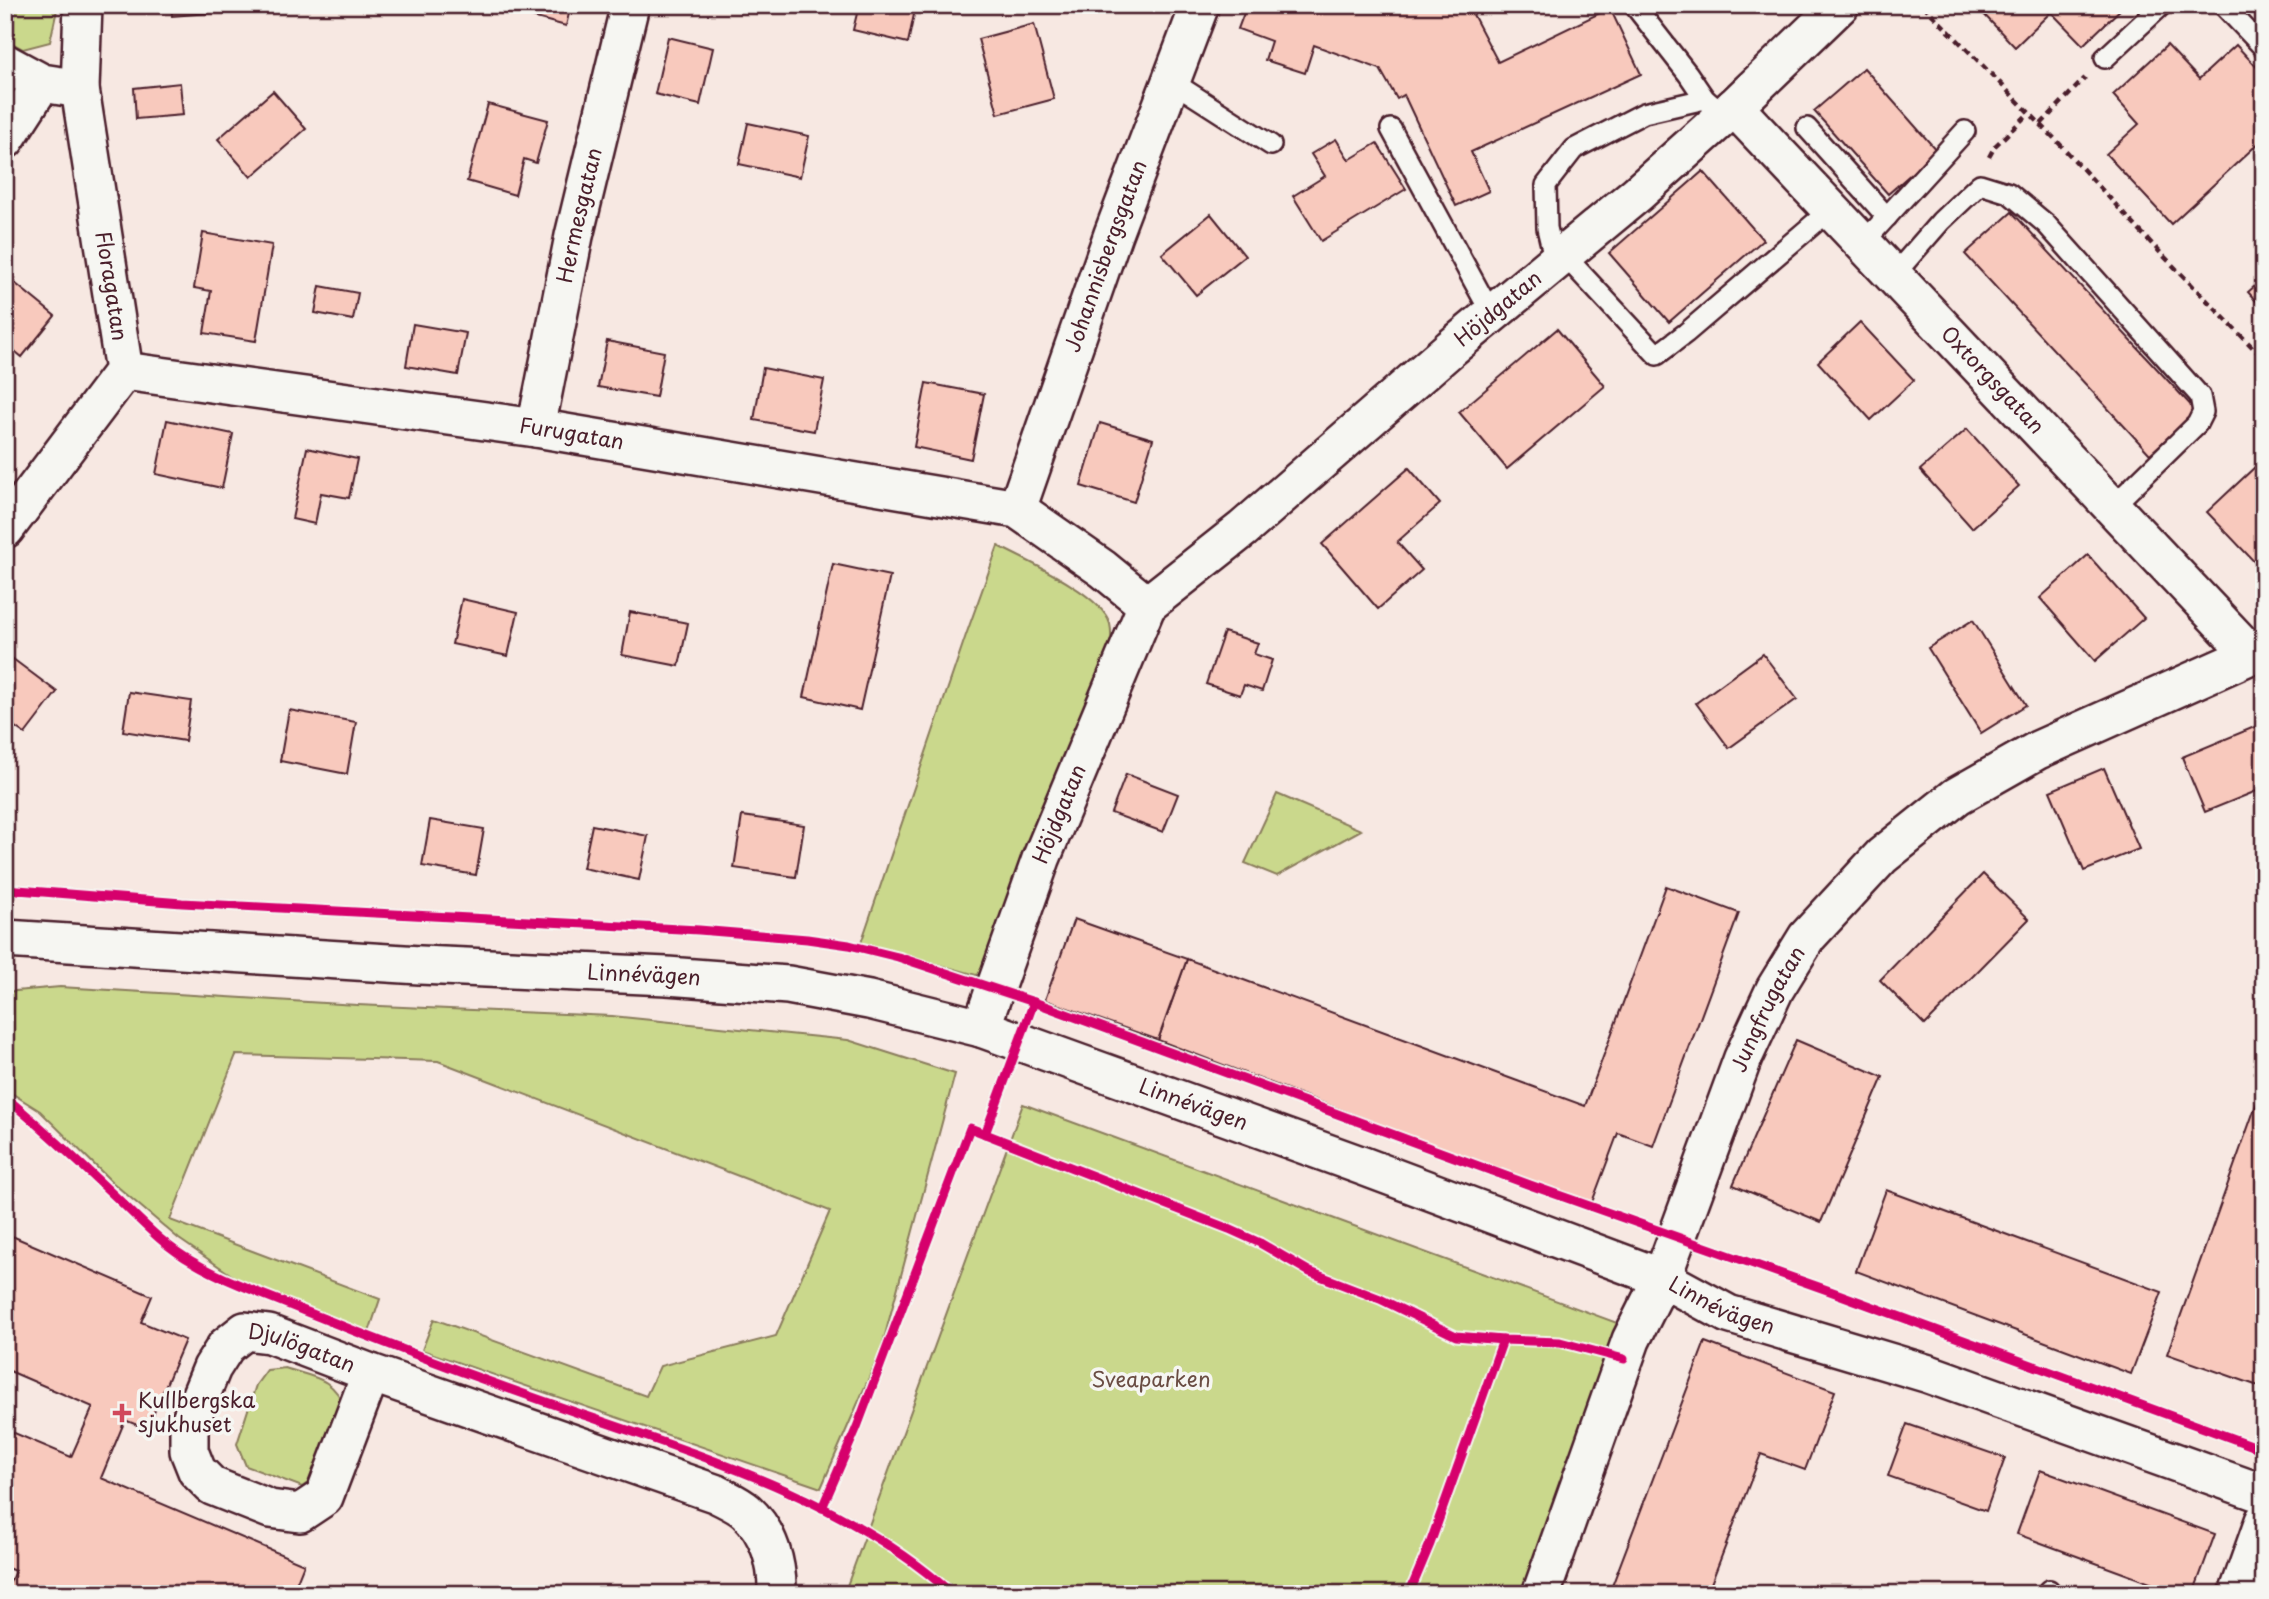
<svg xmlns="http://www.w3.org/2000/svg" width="2269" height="1599" viewBox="0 0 2269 1599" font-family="'Playpen Sans',sans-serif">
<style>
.green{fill:#cad88c;stroke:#8a7c5c;stroke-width:2}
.building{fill:#f8c9bd;stroke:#4a1f2b;stroke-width:2}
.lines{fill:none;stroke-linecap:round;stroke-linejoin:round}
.lane-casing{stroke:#4a1f2b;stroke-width:24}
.street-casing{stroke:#4a1f2b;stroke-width:42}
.path{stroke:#4a1f2b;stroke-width:4.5;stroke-dasharray:7 5;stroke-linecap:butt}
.lane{stroke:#f6f6f2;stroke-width:19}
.street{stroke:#f6f6f2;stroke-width:37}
.cycleway-casing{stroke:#f6f6f2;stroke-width:13}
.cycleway{stroke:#d6006c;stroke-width:9}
.poi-dot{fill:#d1495b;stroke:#f6f6f2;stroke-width:2.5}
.labels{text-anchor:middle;stroke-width:7;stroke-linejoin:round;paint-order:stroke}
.street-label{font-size:21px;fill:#4a1f2b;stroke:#f6f6f2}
.park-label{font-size:21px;fill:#6a4d43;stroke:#f6f6f2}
.poi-label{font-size:21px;fill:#4a1f2b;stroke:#f6f6f2;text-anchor:start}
</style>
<rect width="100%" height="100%" fill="#f7e8e2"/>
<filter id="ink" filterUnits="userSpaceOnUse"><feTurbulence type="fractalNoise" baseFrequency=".0143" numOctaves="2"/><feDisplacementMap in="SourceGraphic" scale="14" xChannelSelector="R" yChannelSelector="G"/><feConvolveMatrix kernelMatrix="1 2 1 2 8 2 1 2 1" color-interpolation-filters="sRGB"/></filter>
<g filter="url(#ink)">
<g class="green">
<polygon points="5,5 58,5 50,42 23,49 5,39"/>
<path d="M998 546C1025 560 1102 594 1110 624 1113 636 1110 650 1109 662L983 973 976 975 861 943 966 635Z"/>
<polygon points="1277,794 1361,830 1277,876 1245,863"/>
<polygon points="60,987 357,1005 612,1016 848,1040 955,1074 881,1350 821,1488 422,1350 434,1319 646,1396 660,1366 776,1336 830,1211 438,1061 236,1055 170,1220 380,1299 369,1332 243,1283 179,1239 112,1182 40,1111 5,1089 5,992"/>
<polygon points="1023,1104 1628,1327 1526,1594 844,1594"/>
<path d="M285 1368C315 1378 332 1376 346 1409L316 1477 302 1487 246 1466 237 1444 256 1385 267 1370Z"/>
</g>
<g class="building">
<polygon points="171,5 220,5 221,12 172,16"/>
<polygon points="523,5 571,5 566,26 521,14"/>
<polygon points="859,5 916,5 908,43 853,30"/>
<polygon points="1247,5 1468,5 1498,62 1610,8 1641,74 1471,152 1489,191 1456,206 1404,95 1397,99 1380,69 1314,45 1305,73 1265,60 1271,41 1238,29"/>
<polygon points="1975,5 2125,5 2083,45 2051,12 2015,47"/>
<polygon points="1034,24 1054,99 998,114 978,39"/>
<polygon points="668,37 713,48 700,105 655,94"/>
<polygon points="2167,45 2199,79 2236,45 2264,75 2264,138 2171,224 2106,154 2139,124 2113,95"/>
<polygon points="1864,68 1937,151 1888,194 1814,111"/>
<polygon points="180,83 183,115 136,119 134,88"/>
<polygon points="273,91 306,129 251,177 218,139"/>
<polygon points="488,104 548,120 536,163 524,159 515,195 467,181"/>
<polygon points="748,123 809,136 800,177 739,164"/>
<polygon points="1336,139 1349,160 1377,143 1406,189 1321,241 1293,196 1325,176 1311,154"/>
<polygon points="1703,171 1763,240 1669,322 1609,253"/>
<polygon points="2012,212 2197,412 2150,454 1965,254"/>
<polygon points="1211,214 1245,256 1196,295 1162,254"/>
<polygon points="203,233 272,245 256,341 204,333 211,291 194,288"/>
<polygon points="5,275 55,316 22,357 5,343"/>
<polygon points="2264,278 2264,310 2248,292"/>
<polygon points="320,286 358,293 353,320 315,313"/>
<polygon points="1860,322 1914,380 1871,420 1818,362"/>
<polygon points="413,324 466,333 458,375 406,366"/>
<polygon points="1557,329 1605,386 1507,469 1459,412"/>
<polygon points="607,341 664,352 656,397 598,387"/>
<polygon points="763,368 824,380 814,431 754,420"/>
<polygon points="926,383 984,394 971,459 914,447"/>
<polygon points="167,420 233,434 222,488 156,474"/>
<polygon points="1100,423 1153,439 1134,502 1081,486"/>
<polygon points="1967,429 2019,486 1972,528 1920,470"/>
<polygon points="307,448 357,459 349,498 321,493 315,524 292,519"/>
<polygon points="2255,467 2264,476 2264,572 2207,512"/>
<polygon points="1409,468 1440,504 1397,542 1422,570 1378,609 1322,544"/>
<polygon points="2088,555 2144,618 2095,661 2040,598"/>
<polygon points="833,564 890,576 860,710 804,697"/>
<polygon points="462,599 518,612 508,656 452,644"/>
<polygon points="630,612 688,623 679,666 622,655"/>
<polygon points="1973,620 2026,705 1981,733 1928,648"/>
<polygon points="1224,632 1258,643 1254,654 1272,660 1262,691 1244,685 1240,695 1206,684"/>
<polygon points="5,653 57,692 25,734 5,720"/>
<polygon points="1763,654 1797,699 1729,748 1696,703"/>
<polygon points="129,692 191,701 185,741 123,731"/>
<polygon points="289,710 356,722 347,774 280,761"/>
<polygon points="2264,723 2264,788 2205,812 2182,757"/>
<polygon points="2104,768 2139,849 2084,871 2050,791"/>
<polygon points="1126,774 1178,794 1163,832 1111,813"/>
<polygon points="742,816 804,825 796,877 734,868"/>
<polygon points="430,820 484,829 476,875 422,866"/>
<polygon points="592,825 648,836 639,880 583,868"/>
<polygon points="1983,874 2029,919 1925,1025 1880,980"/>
<polygon points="1666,886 1739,913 1653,1146 1618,1133 1591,1205 1158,1040 1187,959 1585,1106"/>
<polygon points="1074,919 1187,959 1158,1040 1045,1000"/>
<polygon points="1796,1040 1883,1077 1821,1222 1733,1185"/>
<polygon points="2261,1091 2264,1092 2264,1388 2167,1354"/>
<polygon points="1886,1190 2162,1292 2131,1374 1856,1271"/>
<polygon points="5,1233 152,1296 141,1322 185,1340 147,1429 125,1420 101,1478 304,1564 292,1594 5,1594 15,1571 5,1567 5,1429 71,1457 93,1407 5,1369"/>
<polygon points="1705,1342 1835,1391 1805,1470 1761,1454 1707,1594 1609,1594"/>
<polygon points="1907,1424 2005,1458 1986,1511 1888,1476"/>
<polygon points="2040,1470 2215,1534 2193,1594 2180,1594 2017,1534"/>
</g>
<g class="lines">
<defs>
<g id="lane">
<polyline points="1634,5 1688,74 1705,99 1713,106"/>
<polyline points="2223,5 2264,48"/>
<polyline points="2105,58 2162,5"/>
<polyline points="1171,81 1271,145"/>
<polyline points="1807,128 1887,217"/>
<polyline points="1391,129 1492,315"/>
<polyline points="1863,243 1965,131"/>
<polyline points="1564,255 1657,355 1686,333 1830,210"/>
<polyline points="1555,262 1547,228 1546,185 1574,149 1644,113 1705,99"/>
<polyline points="1893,276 1941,221 1980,184 2009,193 2046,224 2200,396 2203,412 2197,424 2112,507"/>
<polyline points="2048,1594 2049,1590"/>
</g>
<g id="street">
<polyline points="5,63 42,83 80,89"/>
<path id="s1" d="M1734 107 2252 655"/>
<polyline points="5,140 42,83"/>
<path id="s2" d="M124 371 536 428 1017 509 1103 569 1147 605"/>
<path id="s3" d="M536 428 574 236 630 5"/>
<path id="s4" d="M1017 509 1113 234 1200 5"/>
<polyline points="5,529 124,371 80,89 83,5"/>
<path id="s5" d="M5 939 420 965 667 976 788 985 869 1000 981 1028 1363 1166 1662 1278 1728 1314 1929 1374 2264 1494"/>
<path id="s6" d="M981 1028 1041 859 1147 605 1243 529 1451 348 1637 194 1734 107 1840 5"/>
<path id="s7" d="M371 1373 324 1497 300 1513 270 1509 212 1486 197 1471 189 1451V1424L212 1368 226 1346 245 1331 269 1334 371 1373 717 1494C726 1499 738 1504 746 1511 769 1532 778 1564 777 1594"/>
<path id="s8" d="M1541 1594 1631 1340 1662 1278 1743 1058 1775 989 1807 937 1882 856 1957 796 2038 750 2264 649"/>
<polyline points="2238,1594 2264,1521"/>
</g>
</defs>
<use href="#lane" class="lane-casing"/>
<use href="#street" class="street-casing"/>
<g class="path">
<polyline points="1923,5 2056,140 2152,244 2264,359"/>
<polyline points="2041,124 2085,78"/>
<polyline points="1989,157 1995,146 2029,113"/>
</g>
<use href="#lane" class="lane"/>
<use href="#street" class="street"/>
<defs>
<g id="cycleway">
<polyline points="5,889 182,903 699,930 807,939 849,945 898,957 1034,1002 1530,1185 1830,1291 2264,1450"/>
<path d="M5 1097C44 1129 81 1164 118 1199 142 1222 164 1246 193 1262 227 1282 266 1295 302 1310 393 1347 485 1381 578 1413 703 1456 853 1503 952 1594"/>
<polyline points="985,1134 1034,1002"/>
<polyline points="822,1508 857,1427 970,1128 1229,1229 1260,1243 1310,1272 1380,1299 1456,1336 1503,1340 1560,1342 1624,1359"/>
<polyline points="1409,1594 1430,1544 1503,1340"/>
</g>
</defs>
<use href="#cycleway" class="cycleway-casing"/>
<use href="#cycleway" class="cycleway"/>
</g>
</g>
<path class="poi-dot" d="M118.5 1402.5h7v7h7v7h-7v7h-7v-7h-7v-7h7z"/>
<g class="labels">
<g class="street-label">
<text dy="7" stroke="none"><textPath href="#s3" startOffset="217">Hermesgatan</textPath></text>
<text dy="7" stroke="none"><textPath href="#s4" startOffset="268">Johannisbergsgatan</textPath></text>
<text transform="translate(111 286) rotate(81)" y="7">Floragatan</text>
<text dy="7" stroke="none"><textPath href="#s6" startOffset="914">Höjdgatan</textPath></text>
<text dy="7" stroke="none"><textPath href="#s1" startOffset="376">Oxtorgsgatan</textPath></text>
<text dy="7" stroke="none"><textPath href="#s2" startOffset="452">Furugatan</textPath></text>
<text dy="7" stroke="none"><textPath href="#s6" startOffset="228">Höjdgatan</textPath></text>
<text dy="7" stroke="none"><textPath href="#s5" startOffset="640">Linnévägen</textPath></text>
<text dy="7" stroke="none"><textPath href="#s8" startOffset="628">Jungfrugatan</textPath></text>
<text dy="7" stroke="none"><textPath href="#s5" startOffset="1208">Linnévägen</textPath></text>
<text dy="7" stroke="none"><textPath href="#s5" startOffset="1774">Linnévägen</textPath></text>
<text dy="7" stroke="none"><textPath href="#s7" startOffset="494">Djulögatan</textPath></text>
</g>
<g class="park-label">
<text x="1151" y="1387">Sveaparken</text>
</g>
<g class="poi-label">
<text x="138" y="1408">Kullbergska<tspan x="138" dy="24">sjukhuset</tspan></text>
</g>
</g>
<rect width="2269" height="1599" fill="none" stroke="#f6f6f2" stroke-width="28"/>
<rect x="14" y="14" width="2241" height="1571" fill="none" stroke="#4a1f2b" stroke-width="2.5" filter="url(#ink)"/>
</svg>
